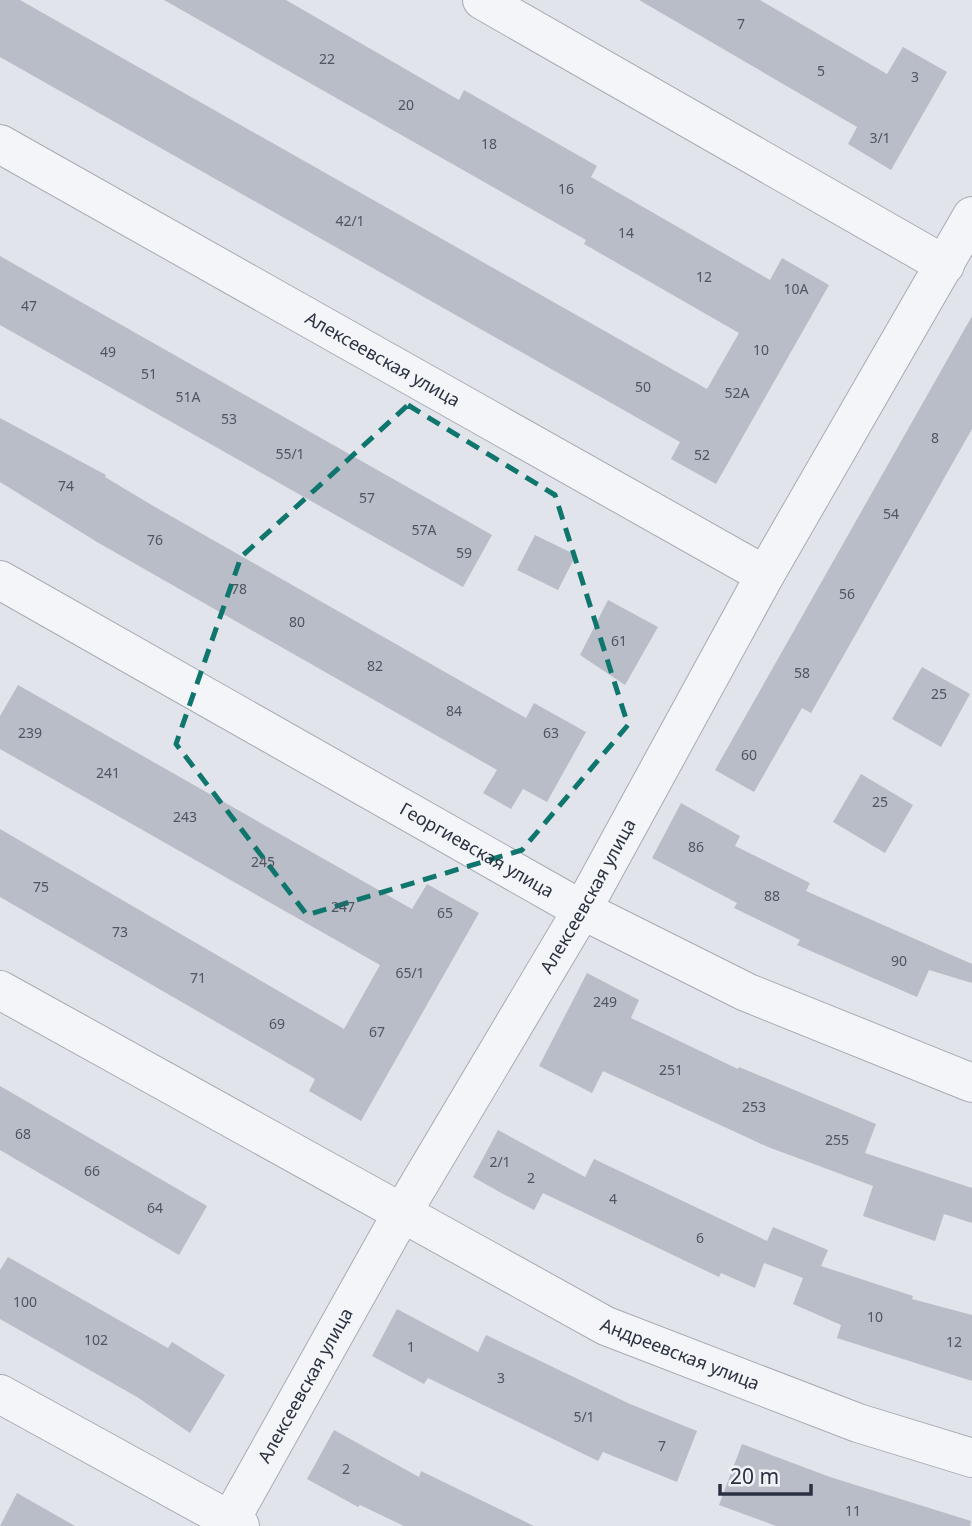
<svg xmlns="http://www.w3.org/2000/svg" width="972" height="1526" viewBox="0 0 972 1526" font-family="'Noto Sans',sans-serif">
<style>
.building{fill:#b9bdc7}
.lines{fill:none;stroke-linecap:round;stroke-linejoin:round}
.minor-casing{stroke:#a6abb4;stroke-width:40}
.minor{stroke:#f4f5f8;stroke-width:38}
.marked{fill:none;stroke:#0f766e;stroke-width:5;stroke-dasharray:14 9;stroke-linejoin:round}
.labels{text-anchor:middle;stroke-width:7;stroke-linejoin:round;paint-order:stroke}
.number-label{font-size:14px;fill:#4e5462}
.street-label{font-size:18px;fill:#2a3141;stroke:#f1f3f7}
</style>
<rect width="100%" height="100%" fill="#e1e4ea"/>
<g class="building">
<polygon points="0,0 20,0 707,389 739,333 584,244 586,240 164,0 286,0 459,100 464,90 597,166 591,177 770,280 782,258 829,285 716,484 671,459 680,442 0,57"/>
<polygon points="639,0 760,0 887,74 903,47 947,72 891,170 848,144 857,127"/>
<polygon points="0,256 492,535 463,587 0,325"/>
<polygon points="972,316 972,429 811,713 802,708 754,792 715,770"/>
<polygon points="0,418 106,475 105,477 155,507 526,718 534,703 586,732 547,802 523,789 511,809 483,793 497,770 97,542 0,482"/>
<polygon points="535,535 576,555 558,590 517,570"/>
<polygon points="608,600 658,627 625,685 580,655"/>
<polygon points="922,667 970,694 941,747 892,719"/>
<polygon points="18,685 412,909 427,884 479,913 361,1121 309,1091 315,1079 0,897 0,829 344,1029 380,965 0,749 0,716"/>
<polygon points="861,774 913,805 885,853 833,822"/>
<polygon points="681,803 740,836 735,846 810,883 806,891 972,964 972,983 929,970 917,997 797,945 800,940 734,908 737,903 652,858"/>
<polygon points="587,973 639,1000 631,1018 738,1069 739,1067 876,1124 865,1153 972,1188 972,1223 944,1214 935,1241 863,1216 873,1186 768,1147 603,1071 592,1093 539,1066"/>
<polygon points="0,1086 207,1206 179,1255 0,1150"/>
<polygon points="498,1130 585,1177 594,1159 767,1241 773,1227 828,1250 821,1266 913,1296 912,1299 972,1315 972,1381 837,1338 841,1325 793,1304 803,1278 764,1263 755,1288 721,1273 719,1277 543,1193 534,1210 503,1194 473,1177"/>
<polygon points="8,1257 168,1348 172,1342 225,1375 190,1433 137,1397 0,1319 0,1270"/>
<polygon points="397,1309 478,1352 486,1335 630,1404 697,1431 677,1482 603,1452 598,1461 428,1378 424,1384 372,1356"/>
<polygon points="334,1430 419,1477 421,1471 534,1526 404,1526 360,1505 358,1507 307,1479"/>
<polygon points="742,1444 830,1477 971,1521 970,1526 776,1526 719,1505"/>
<polygon points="17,1493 75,1526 0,1526"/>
</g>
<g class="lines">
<defs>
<g id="minor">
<polyline points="482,0 945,265"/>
<path id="s1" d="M0 144 765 575"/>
<path id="s2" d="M0 580 582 910 746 992 972 1083"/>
<path id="s3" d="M0 990 606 1326 858 1423 972 1458"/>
<polyline points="0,1394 240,1526"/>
<path id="s4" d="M227 1526 402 1213 582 910 765 575 972 216"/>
</g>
</defs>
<use href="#minor" class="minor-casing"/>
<use href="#minor" class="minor"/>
</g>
<path class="marked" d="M408 405 555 495 628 725 522 850 307 915 176 744 241 557Z"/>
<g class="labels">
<g class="number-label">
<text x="741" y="29">7</text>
<text x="327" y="64">22</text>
<text x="821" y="76">5</text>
<text x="915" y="82">3</text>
<text x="406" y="110">20</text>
<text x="880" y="143">3/1</text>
<text x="489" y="149">18</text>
<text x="566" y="194">16</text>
<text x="350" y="226">42/1</text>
<text x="626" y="238">14</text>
<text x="704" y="282">12</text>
<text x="796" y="294">10А</text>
<text x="29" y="311">47</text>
<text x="761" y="355">10</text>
<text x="108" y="357">49</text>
<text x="149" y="379">51</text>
<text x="643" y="392">50</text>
<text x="737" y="398">52А</text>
<text x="188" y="402">51А</text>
<text x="229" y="424">53</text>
<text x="935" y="443">8</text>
<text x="290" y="459">55/1</text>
<text x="702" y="460">52</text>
<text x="66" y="491">74</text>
<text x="367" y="503">57</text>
<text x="891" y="519">54</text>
<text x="424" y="535">57А</text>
<text x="155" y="545">76</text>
<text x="464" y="558">59</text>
<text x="239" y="594">78</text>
<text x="847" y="599">56</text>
<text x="297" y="627">80</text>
<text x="619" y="646">61</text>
<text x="375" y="671">82</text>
<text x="802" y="678">58</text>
<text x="939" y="699">25</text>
<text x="454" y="716">84</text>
<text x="30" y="738">239</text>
<text x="551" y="738">63</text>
<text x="749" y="760">60</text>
<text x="108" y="778">241</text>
<text x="880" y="807">25</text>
<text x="185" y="822">243</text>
<text x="696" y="852">86</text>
<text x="263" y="867">245</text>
<text x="41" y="892">75</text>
<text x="772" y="901">88</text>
<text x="343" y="912">247</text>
<text x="445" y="918">65</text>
<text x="120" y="937">73</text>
<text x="899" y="966">90</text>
<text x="410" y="978">65/1</text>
<text x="198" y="983">71</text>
<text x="605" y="1007">249</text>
<text x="277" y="1029">69</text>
<text x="377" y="1037">67</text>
<text x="671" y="1075">251</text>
<text x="754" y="1112">253</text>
<text x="23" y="1139">68</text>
<text x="837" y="1145">255</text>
<text x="500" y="1167">2/1</text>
<text x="92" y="1176">66</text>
<text x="531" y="1183">2</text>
<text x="613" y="1204">4</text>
<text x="155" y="1213">64</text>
<text x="700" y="1243">6</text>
<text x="25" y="1307">100</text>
<text x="875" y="1322">10</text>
<text x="96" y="1345">102</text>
<text x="954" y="1347">12</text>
<text x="411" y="1352">1</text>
<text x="501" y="1383">3</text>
<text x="584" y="1422">5/1</text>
<text x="662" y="1451">7</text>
<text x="346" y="1474">2</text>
<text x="853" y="1516">11</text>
</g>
<g class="street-label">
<text dy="6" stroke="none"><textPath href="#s1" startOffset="439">Алексеевская улица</textPath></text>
<text dy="6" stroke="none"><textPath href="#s2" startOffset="548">Георгиевская улица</textPath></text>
<text dy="6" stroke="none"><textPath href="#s4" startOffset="726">Алексеевская улица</textPath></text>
<text dy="6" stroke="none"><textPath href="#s3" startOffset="772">Андреевская улица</textPath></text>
<text dy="6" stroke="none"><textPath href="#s4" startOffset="161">Алексеевская улица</textPath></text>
</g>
</g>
<path d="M720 1484v10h91v-10" fill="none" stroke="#2a3141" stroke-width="3.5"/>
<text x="730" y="1484" font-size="21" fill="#2a3141" stroke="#f1f3f7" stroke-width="5" paint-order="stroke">20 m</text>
</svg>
